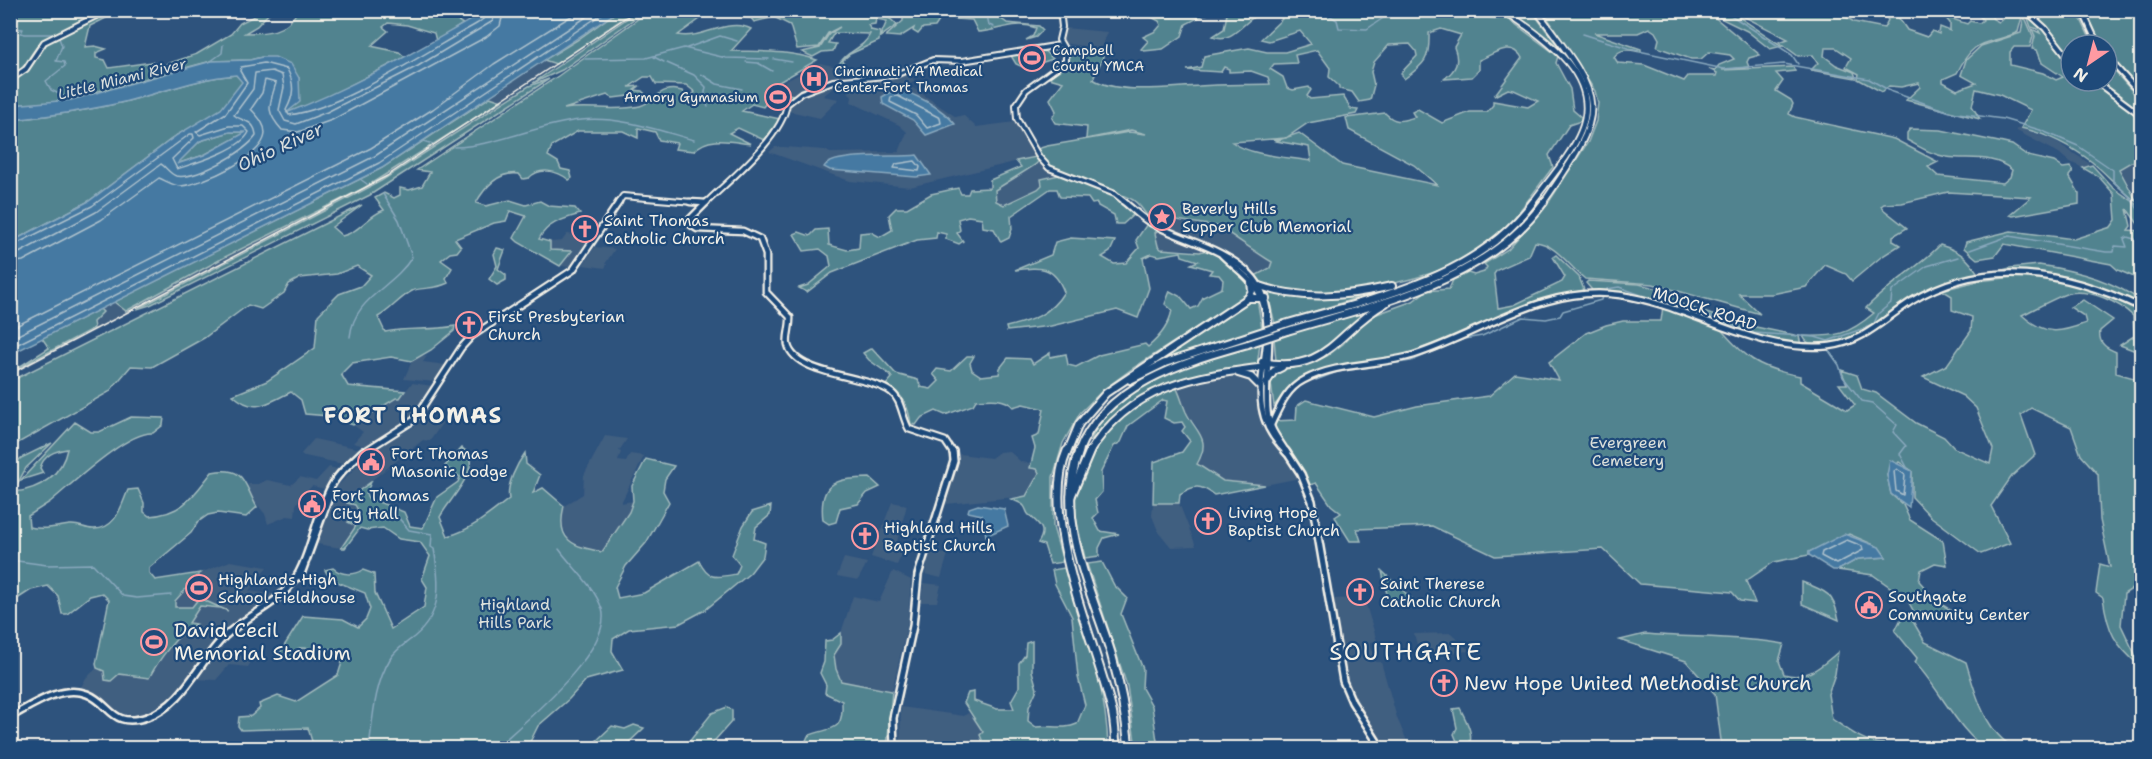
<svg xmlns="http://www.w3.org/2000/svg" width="2152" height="759" viewBox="0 0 2152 759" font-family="'Shantell Sans',sans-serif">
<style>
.built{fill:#405e80}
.green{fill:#51838f;stroke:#a2babc;stroke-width:1.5;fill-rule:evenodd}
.water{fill:#4479a2;stroke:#8aa9be;stroke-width:1.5;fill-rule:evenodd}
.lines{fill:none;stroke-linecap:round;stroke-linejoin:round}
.shore{stroke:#aec1cc;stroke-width:1.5}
.stream{stroke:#8aa9be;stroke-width:1.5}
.major-far2-casing{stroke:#f4f1e8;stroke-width:8}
.major-far1-casing{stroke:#f4f1e8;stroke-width:9}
.major-casing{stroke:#f4f1e8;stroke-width:10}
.highway-far2-casing{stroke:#f4f1e8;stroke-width:8}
.highway-far1-casing{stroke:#f4f1e8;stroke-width:10}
.highway-casing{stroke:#f4f1e8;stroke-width:11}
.major-far2{stroke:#1f4a7a;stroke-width:4}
.major-far1{stroke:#1f4a7a;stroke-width:4.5}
.major{stroke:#1f4a7a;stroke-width:5}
.highway-far2{stroke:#1f4a7a;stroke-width:4.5}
.highway-far1{stroke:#1f4a7a;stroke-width:6}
.highway{stroke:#1f4a7a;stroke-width:7}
.rail{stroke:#f4f1e8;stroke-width:1.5}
.highway-bridge-casing{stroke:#f4f1e8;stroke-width:10;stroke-linecap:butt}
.highway-bridge{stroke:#1f4a7a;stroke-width:6}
.labels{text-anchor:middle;stroke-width:4.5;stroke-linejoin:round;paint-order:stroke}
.far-poi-label{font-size:14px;fill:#f4f1e8;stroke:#1f4a7a;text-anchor:start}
.far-water-label{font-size:15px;font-style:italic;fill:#dadfde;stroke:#1f4a7a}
.poi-label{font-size:16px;fill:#f4f1e8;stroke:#1f4a7a;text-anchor:start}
.street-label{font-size:16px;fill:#f4f1e8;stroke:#1f4a7a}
.park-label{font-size:16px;fill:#dce0db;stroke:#1f4a7a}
.water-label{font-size:18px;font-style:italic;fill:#dadfde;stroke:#1f4a7a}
.near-poi-label{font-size:20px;fill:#f4f1e8;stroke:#1f4a7a;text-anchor:start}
.district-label{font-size:22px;font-weight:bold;letter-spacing:1.5px;fill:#f4f1e8;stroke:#1f4a7a}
.near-quarter-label{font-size:24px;letter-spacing:1.5px;fill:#f4f1e8;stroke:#1f4a7a}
</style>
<rect width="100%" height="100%" fill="#2e537d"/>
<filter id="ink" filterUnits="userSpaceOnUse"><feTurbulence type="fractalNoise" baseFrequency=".0167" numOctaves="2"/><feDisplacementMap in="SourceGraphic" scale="12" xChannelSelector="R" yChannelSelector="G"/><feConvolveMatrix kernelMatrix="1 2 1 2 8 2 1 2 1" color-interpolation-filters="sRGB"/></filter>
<g filter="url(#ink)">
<g class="built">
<polygon points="634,11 638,11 399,171 11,375 11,372 94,328 94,303 107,296 126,311 225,257 364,188 501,101 490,97 502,89 498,81 525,72 544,60 556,64"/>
<polygon points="1065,28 1107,32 1101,48 1075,45 1063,43"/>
<polygon points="820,63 833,66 848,76 793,95 769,90"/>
<polygon points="906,74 915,80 905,86 915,89 956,117 963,115 976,127 1015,122 1036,157 910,187 850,181 769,152 775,147 784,147 825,150 830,153 899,152 907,132 899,125 851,102 852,97 845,87 840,87 840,82"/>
<polygon points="839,83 839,87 833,88 823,96 839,99 820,118 789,111 791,102 803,94"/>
<polygon points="2020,128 2053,140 2092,165 2083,168 2068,161 2059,153 2015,130"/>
<polygon points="1039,161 1059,175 1047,179 1038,189 1004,205 996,201 995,190"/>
<polygon points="2131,162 2141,162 2141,204 2119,169"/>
<polygon points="1167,220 1221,228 1272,262 1270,268 1255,276 1240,262 1216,247 1160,226"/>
<polygon points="1158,229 1209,249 1200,252 1192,249 1162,249 1158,246 1155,232"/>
<polygon points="567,234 577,235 576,239 590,241 572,268 559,265 549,250 550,242 562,241"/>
<polygon points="595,247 615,249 605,264 607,264 605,268 583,265"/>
<polygon points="419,355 427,356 423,362 446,365 435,382 404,379 412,361"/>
<polygon points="1236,375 1246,376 1256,385 1257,405 1265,431 1300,478 1265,485 1223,481 1197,464 1203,455 1198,428 1187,414 1175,385"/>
<polygon points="412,383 433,386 409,421 365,446 353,443 363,432 353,425 396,398 400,398"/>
<polygon points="424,421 443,422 430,441 423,440 353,495 347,503 358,509 356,525 341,548 317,544 337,487 372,450"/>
<polygon points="605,436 627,439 619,451 621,452 618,461 626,462 630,454 644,456 621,503 633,501 629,512 602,552 590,551 569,540 560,521 564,506 583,494 584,475"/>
<polygon points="314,439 360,449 343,464 300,455"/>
<polygon points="1009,451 1021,462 1031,463 1030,468 1037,469 1039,473 1026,496 946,504 960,454 991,458 999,452"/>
<polygon points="329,467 341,470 325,489 312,486 300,498 296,505 295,517 287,516 268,524 265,514 251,497 248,484 258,484 267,480 291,485 300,477 316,481"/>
<polygon points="1169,501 1179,503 1196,546 1171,547 1158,531 1152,516 1153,503"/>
<polygon points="892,502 907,505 894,552 902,554 897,565 871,557"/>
<polygon points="930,553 948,554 941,578 925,574"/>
<polygon points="844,558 867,563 858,580 837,576"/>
<polygon points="230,561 267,567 249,591 280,595 210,653 254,657 248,667 229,665 216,680 189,679 170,702 156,710 135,716 114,712 90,690 81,687 86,678 97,668 104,671 104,675 123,665 131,652 200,573"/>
<polygon points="893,571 911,580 908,622 892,691 841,681 836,669 834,655 841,644 841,633 853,596 879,602"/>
<polygon points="924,583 941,585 937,602 920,602"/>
<polygon points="1364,598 1377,641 1370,642 1375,662 1381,662 1397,718 1410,748 1381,748 1347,691 1330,599"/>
<polygon points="1451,633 1470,651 1420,655 1414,634"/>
<polygon points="901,707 964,716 968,713 979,724 991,747 1009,740 1013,748 900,748"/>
</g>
<g class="green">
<path d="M295 10 448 11 445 13 463 24 436 41 434 33 407 25 388 23 383 27 388 31 371 46 399 52 405 57 322 100 283 114 297 93 299 78 262 57 250 60 211 61 54 103 11 105V80L27 67 44 42 94 18 108 17 90 26 85 47 95 46 106 49 96 53V58L105 60 109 68 152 62 161 66 197 54 231 34 240 23 264 11H271L257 26 245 33C267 33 285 33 297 12Z"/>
<path d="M11 11H105L42 41C29 53 26 69 11 78Z"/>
<polygon points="618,11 634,11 556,64 544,60 577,40"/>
<polygon points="638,11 645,11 562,70 533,83"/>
<path d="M649 11H711L678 35C702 40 728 17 751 29L731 51C761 52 788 50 817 60L767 89 793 95 784 106 766 103 763 107 752 104 742 111 780 119 764 140 738 128 729 133 751 144C732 142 708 135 694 151L675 149 677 143 659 140 655 132 638 128V138L623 131H578L552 146 548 156 558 162 561 169 570 171 572 178 569 180C557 170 539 167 529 178L523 179 519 174C499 171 485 187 476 203L486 206 510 200 526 205 540 201 549 206 575 208 580 214C563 219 547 223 539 239L550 242V250L572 251 560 266 518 242 514 238 526 216 510 211 506 221 494 223 455 239 461 247 457 252 450 253 441 260 452 268 446 278 448 283C435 290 420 287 412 291 399 298 390 311 378 317L385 332C408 327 431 331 455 326L454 331 431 350 412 361 391 357 352 363 341 374 348 386 405 391 400 398H396L353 425 329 416 305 414 301 400 291 392C267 403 255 415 233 395L267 381 315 348 318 315 339 294 361 286 371 275 357 266 337 274 300 278 289 284 284 293 261 309 248 305 204 338 152 367 131 366 109 392 11 447V381L362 205 332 227 342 236C360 232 367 216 384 210L375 198 384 193 394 198 400 195V188L409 190 422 186 430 172 417 170 558 76ZM644 77H652L656 84 686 85 695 92 689 99 682 91C660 84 655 102 640 106 616 112 588 105 564 109L607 95 613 98 645 94 642 91 634 90 640 86 629 87Z"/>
<path d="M737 11C775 10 853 5 886 17 891 18 893 22 897 25L880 37 887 21 876 19 875 24 868 25 871 30 880 32 879 41 850 54 843 60 844 67 841 68 838 66C846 50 863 50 870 34L834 33 828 43 836 44 833 51 822 52 813 57 802 52 820 48 829 34 840 27 828 33 819 47 797 49 790 25 774 17 754 22 751 18 741 17Z"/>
<polygon points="903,11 914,13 930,11 941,18 935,27 923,28 918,34 913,31 914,28 900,37 886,36 903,21"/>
<path d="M958 11H1020L1003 13 1000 18 1007 23 1039 26 1043 30 1036 37 1026 40 1033 36 1036 28C1016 20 998 31 978 32L972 20 954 19 969 15Z"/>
<path d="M1180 11V10L1265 11C1245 16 1235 45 1213 36L1224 29 1227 14C1212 7 1199 18 1186 24L1182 36 1163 49 1144 51 1141 49 1148 41 1143 37 1156 31 1161 25 1159 21 1146 14 1172 17Z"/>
<path d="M1267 11H1498L1558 56 1556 63 1570 89 1573 110 1581 117V121L1569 125 1549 155 1553 167C1531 195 1510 229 1480 249 1466 258 1451 266 1435 272 1396 285 1283 311 1255 276L1270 268 1272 262C1265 258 1223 230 1221 227L1164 218 1155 223C1145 217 1143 206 1133 200 1104 184 1052 182 1037 149L1047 146 1129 132 1146 134 1131 130 1086 139 1087 127 1055 123 1052 118 1056 111 1050 99 1063 82 1046 77C1060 70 1072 64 1066 47L1103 50V57L1093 79C1118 95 1170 87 1199 86 1223 84 1246 85 1270 84L1268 77 1251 71 1229 72V69L1224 67 1221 72 1187 70 1201 67 1204 56 1249 48 1267 52H1285L1311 44 1300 31 1269 41 1261 39 1282 19 1278 13ZM1441 29 1461 35 1454 47C1460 62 1456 70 1444 79L1472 77 1479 70V60C1492 55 1512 39 1522 58L1494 96 1508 89 1514 90 1538 101 1528 107 1493 101V105L1487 112H1470L1442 123 1418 109 1412 112 1415 117C1401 121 1396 124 1385 113L1346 118 1349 130 1414 165 1437 185 1342 165 1299 133 1276 141 1309 147 1311 161C1287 157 1251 156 1232 142L1286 138 1308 123 1356 114 1358 110 1351 109 1343 96 1310 99 1307 96 1311 90 1309 87 1293 90 1287 88 1283 77 1270 69 1274 64 1297 63 1295 55 1317 50 1330 68 1329 77 1339 86V89L1352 92 1359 102 1370 100 1374 85 1371 72 1374 62 1389 45 1410 44 1416 51 1417 56 1401 73 1404 79C1425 64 1430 59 1429 33Z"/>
<polygon points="1509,11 1532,11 1568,60"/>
<path d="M1543 11H1707L1760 55 1749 58 1747 62 1749 67 1722 70 1793 67 1795 71 1776 73 1783 81 1776 91 1791 100 1793 104 1789 114 1795 117 1894 139 1938 162 1928 167 1938 176 2003 183 2010 177 2012 170C1994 154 1969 160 1947 157 1932 155 1920 147 1907 140V133L1910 129 1941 130 1999 142 2012 145 2028 156 2054 162 2063 168 2070 167 2073 171 2069 176 2079 193V204L2013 216 2010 215 2031 197 1948 192 1902 203 1884 204 1881 206 1883 209 1907 228 1893 236V241L1900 245 1881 257 1852 281 1846 274 1825 265 1806 287 1772 294H1739L1760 314 1653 284 1585 279C1570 267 1555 243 1535 242L1529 256 1497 270 1494 274 1498 308 1514 305 1562 282 1565 277 1553 257 1556 255 1579 277 1584 290 1546 299 1401 357 1310 374 1294 382 1274 406 1271 383 1277 372 1327 356 1343 344 1366 318 1413 301 1426 291 1449 289 1453 280 1468 273 1474 275 1484 272 1487 267 1484 264 1508 249 1547 205 1588 142 1596 121 1598 103 1595 91ZM1649 28 1655 32 1659 39 1657 47 1691 59H1701L1709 52 1730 55 1734 59 1719 65 1715 70 1709 69 1717 73 1716 76H1688L1684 81 1644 65 1618 63 1614 57C1621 47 1630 50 1641 52V49L1594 33H1638Z"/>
<polygon points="1713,11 1730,11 1782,46 1770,49 1747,31 1720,18"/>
<path d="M1733 11H1841V14L1854 22 1884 28 1888 20 1882 11H1894L1907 30 1927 37 1932 31 1939 34 1940 27 1950 31V23L1944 16 1967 24 1970 21 1979 23 1983 20 1975 11H1989L1993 19 1999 22 2011 11 2023 13 2018 32C1987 47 1976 34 1957 73L1943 79V82L1957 90 1976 83 1961 75 1966 60 1981 46 2021 33 2024 15 2033 36 2030 47H2014L2010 52V65L2043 73 2056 80 2063 77 2042 63 2037 50 2032 49 2035 36 2032 29 2040 33 2038 29 2031 27 2026 13C2045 25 2055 47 2071 62V81H2094L2140 116 2141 132 2135 131 2141 138V162H2131L2119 169 2137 202C2120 190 2108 175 2092 162 2071 146 2047 134 2021 128L2031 110 2000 95 1976 89 1972 106 1980 119 1906 100 1920 87 1919 83 1901 87 1889 86 1882 92 1858 79 1859 74 1846 67 1851 58 1836 48H1825L1824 56 1836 65 1854 72 1856 78 1811 70 1818 63 1813 55 1798 56 1779 42 1788 39Z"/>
<polygon points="2026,11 2077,11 2093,45 2071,45 2071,59"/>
<polygon points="2086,11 2094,11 2097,16 2109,17 2113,14 2110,11 2141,11 2141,92 2110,57 2107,45 2100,42"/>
<polygon points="1042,49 1053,59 1025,68 1016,64 1010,54"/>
<polygon points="2107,63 2141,101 2141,114 2098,81 2107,81"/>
<path d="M236 75 257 93 177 135 89 201 11 242V120C49 116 86 111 124 102 161 93 197 78 236 75Z"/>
<polygon points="549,79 370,195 150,305 137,309 381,181 529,86"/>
<polygon points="490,97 502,101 364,188 225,257 126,311 114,302 382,168"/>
<polygon points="230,132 247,132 204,155 176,164 200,141"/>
<polygon points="1036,157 1039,161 1035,165 995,190 996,201 1004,205 1038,189 1042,185 1041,179 1059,175 1098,189 1115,197 1134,214 1123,224 1116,224 1114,215 1098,206 1097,203 1092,204 1088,198 1060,197 1057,189 1050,189 1011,216 1012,229 1009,238 1001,242 994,229 983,227 982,218 968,216 958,219 960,230 957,233 963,241 959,244 946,239 946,234 937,232 936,238 917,240 832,273 807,292 799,288 808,285 831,266 829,256 820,249 804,251 794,234 799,232 810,236 816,230 828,229 829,245 847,250 859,248 860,233 871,232 880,237 892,230 889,215 896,208 907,208 931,194 958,188 961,194 968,194 970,189 990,188 990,180 1021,167 1016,161"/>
<polygon points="2092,165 2112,187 2141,207 2141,228 2127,209 2131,226 2128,230 2141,231 2141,250 2138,250 2141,280 2118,270 2111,264 2004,244 1995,256 1977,259 1964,248 1966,242 2011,231 2074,239 2111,227 2116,220 2114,194 2099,177 2083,168"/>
<path d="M1147 224 1158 229 1155 233 1158 246 1161 249 1200 252 1209 249 1246 279 1251 290 1246 296 1133 368 1103 390 1080 413 1063 443 1053 477V527L1063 562 1050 564 1044 545 1038 543C1047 529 1040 525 1029 515 1027 514 1026 508 1024 506 1022 503 1015 501 1011 499L1026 496 1039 473 1037 469 1030 468 1035 448 1032 438 1039 435 1044 409 1023 404 1013 407C1005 397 988 399 976 400L973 405 945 415 936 411 921 418 916 425 911 424C908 405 903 394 886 385L892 378 890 375 869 360 863 353 872 348 896 374 918 380 921 387 931 389 939 381 933 374 937 369 951 371 967 356H974L970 363 972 370 981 376 999 374 1000 368 1008 358 1030 359 1033 364 1050 353V357L1066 354 1068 365 1076 367 1099 355 1145 344 1148 347C1160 337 1169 326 1172 310L1165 304 1170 291 1181 297 1191 309 1198 306 1203 297 1222 288 1223 280 1219 275 1209 274 1212 270 1191 264 1198 261 1182 256 1181 252 1159 256 1151 254 1143 258 1149 288 1138 318 1117 310 1051 326 1007 331 1006 327C1031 321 1050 315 1064 292 1054 265 1040 267 1015 270L1051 255 1055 242 1071 238 1115 241 1110 252 1102 257 1114 264 1126 263 1139 248 1136 240Z"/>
<path d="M1940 245C1960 251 1968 258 1979 275 1956 279 1933 285 1913 296 1877 316 1873 339 1826 344 1815 346 1808 346 1803 336 1836 337 1848 335 1874 313L1866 308C1889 284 1918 268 1940 245Z"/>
<polygon points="497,248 505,250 498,269 506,275 506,280 497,285 489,279 497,266 494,254"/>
<path d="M2039 265C2074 270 2112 280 2141 301V307C2083 277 2056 269 1991 273L2010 268Z"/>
<path d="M2033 275 2086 285 2141 312V353L2120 345 2134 336 2133 316C2119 302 2090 289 2069 293 2060 295 2031 311 2022 315 2045 336 2060 333 2086 323L2084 316 2070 307 2083 300 2113 320 2100 331C2098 343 2106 348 2116 352V373L2141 380V583L2124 594 2121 625 2141 667C2114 644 2108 632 2103 598L2096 593 2100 564 2110 567 2100 520 2098 474 2081 455 2071 427 2031 408 2021 415 2035 455 2012 476 1991 506 2010 543 1981 554 1930 516 1912 497V471L1899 462 1887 475 1891 494 1903 505 1910 520 1943 541 1947 565 1935 563 1921 570 1919 581 1938 602 1958 615 1914 612 1907 599 1873 575 1838 570 1858 559 1886 557 1879 547 1849 534 1809 552V555L1774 562 1746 581 1755 603 1740 601 1732 592 1640 584 1603 549 1495 556 1432 526 1357 529 1361 541H1350L1335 517 1341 513 1331 505 1316 483 1307 486 1273 431V421L1296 420 1297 406 1306 400 1374 417 1417 406 1489 396 1515 373 1559 380 1549 362 1586 333 1606 325 1623 321H1661L1663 306 1632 296 1592 290 1586 283 1588 281 1639 284 1679 294 1678 303 1732 322 1799 336 1801 345 1758 337 1717 325C1745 357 1756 368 1800 376V382L1847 410 1855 405 1839 384H1847L1841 370 1857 375 1862 389 1876 393 1916 423 1944 437 1954 448 1990 464 1993 449 1976 408 1963 396 1923 377 1947 365 1971 331 1972 317 1952 310V296L1942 290 1978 281Z"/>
<polygon points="1270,293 1323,298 1372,293 1275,324 1268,295"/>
<polygon points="1257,299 1262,328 1152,365 1243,302"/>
<path d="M1377 305C1352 321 1338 348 1310 359 1300 362 1287 361 1276 362L1274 338Z"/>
<polygon points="100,309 103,312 93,322 94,328 11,372 49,348 42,338"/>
<path d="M1260 343 1257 367C1186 375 1136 384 1090 442 1114 380 1204 361 1260 343Z"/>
<path d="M1175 385C1180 393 1182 403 1186 412 1196 433 1212 438 1197 464L1223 481 1265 485 1214 495C1200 484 1194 485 1180 494L1179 503H1153L1154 462 1182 452 1190 441 1182 431 1185 427 1182 422 1174 423 1164 418 1167 401 1163 400 1128 426 1121 442 1114 446 1101 472 1102 492 1095 500 1098 513 1093 518 1100 531 1119 534 1104 538 1099 548V556L1085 558 1075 514V491L1096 440 1128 408Z"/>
<path d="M131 417 164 418 163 425 153 433C127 431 72 484 50 502L28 516 29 527C44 530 55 527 70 525 79 524 85 529 93 529 116 530 121 506 128 490L138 489 144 503V512L149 516C183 514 193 496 212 472 246 465 244 485 257 507L246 517 218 513 208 515 198 522 191 533 149 568V573L155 580 200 573 175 601V607H192L199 598 228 611 221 608 200 606 189 623 196 624C178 632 158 661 149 678L119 674 111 681 105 680 104 671 97 668 96 664 109 600 102 593 90 596 67 614H62L58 596 48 586 31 590 11 603V502L15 492C40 489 62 475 67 449 54 451 44 455 40 468L43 473 21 480 75 422 91 432H99Z"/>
<polygon points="52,443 26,468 11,495 11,468 21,458"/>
<path d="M462 448C487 464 449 499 440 517L448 536C471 530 490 514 509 499 506 485 517 464 525 453L526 464 540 475 533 493 543 488 564 506C555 542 574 546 602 552L629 512 633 501 632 486 646 459 674 466 665 479 663 491 669 502 646 543 626 566 615 587 618 598 644 593 699 561C708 580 715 578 736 574L740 565 732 555 743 526 752 512 771 506 770 515 756 527 754 539 765 543 763 556 750 573 705 610 679 624 629 629 613 639 612 651 623 670 586 680 569 699 538 726 527 748H314L308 728 241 730 238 726 239 717 251 716 260 708 259 704 278 696 296 702 338 675 344 656 341 649 299 648 291 658 279 654 303 616 343 619 358 627 366 619 370 609 365 593 330 579 325 570 333 568C341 575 354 576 363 570L374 574 375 593 391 629 424 607 427 587 422 579 430 556 420 542 399 539 383 528 367 530 360 528 345 548H341L356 526 348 522 359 512 355 505 347 503 353 495 371 482 366 494 368 498 404 512 410 526 423 528 437 497 458 482 460 477 445 466Z"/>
<path d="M870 478 880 487 867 493 858 504 840 508 836 522 829 524 823 520C818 480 838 479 870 478Z"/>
<polygon points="1102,562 1114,585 1127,598 1121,614 1143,669 1142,688 1152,706 1158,748 1136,748 1127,686 1087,564"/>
<path d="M1064 568C1083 627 1107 686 1108 748H1013L1009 741 985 747 980 735 983 732 964 703 968 693 974 692V701L997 709H1014L1011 701 1019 687V663L1025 655 1026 643 1032 641V671L1037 689 1029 707 1028 721 1036 727C1051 725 1064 730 1077 724L1085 705 1078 677 1072 617 1055 584 1052 570Z"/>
<polygon points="1382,571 1413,600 1388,599"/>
<path d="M1802 582C1827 591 1834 594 1839 620L1802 604Z"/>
<path d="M1908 613 1925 642 1966 662C1975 692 1985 733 2015 748 2007 749 1994 751 1987 748 1962 738 1936 683 1915 663L1917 658 1895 631 1902 617Z"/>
<path d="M841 633V644L834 655 836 669 841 681 892 691 887 748H793V743H805L808 736C830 726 844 735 842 701L825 693 826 685 820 673 824 662 825 641 832 640Z"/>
<path d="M1645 634C1692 638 1738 636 1784 644L1779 661 1784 674C1807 681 1821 666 1838 652L1835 674 1828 694 1832 719C1848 730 1864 743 1884 744 1906 744 1903 739 1926 748H1722L1715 694 1686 661 1620 640Z"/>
<polygon points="727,707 732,710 732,721 708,748 684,748 712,713"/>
<path d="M1460 708C1467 723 1474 732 1469 748L1459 746 1454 734 1457 728 1453 709Z"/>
<polygon points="634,725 644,728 623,748 594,748 595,742 612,726 625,729"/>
</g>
<g class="water">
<path d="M486 11H618L382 168 11 354V242L89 201 177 135 221 109 242 82 236 75C197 78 161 93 124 102 86 111 49 116 11 120V105L71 100 212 61 250 60 262 57H275L291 64 299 78 300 102 286 113C357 86 421 48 486 11ZM230 132H246L204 155 177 164 200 141Z"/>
<path d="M894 90C912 90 944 110 955 124L926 135 913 120 883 104 882 97Z"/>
<path d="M917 155 931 175 916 177 830 170 824 167C832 152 899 158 917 155Z"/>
<polygon points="1890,460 1912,471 1909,507 1891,494 1887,475"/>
<polygon points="978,505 1004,509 1008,526 986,536 982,515 968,512 969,508"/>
<polygon points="1844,534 1879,547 1886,557 1858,559 1838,570 1833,570 1809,555 1809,552"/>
</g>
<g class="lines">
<g class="shore">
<polygon points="898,96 940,118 941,123 927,128 916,115 890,102 891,97"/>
<polygon points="915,161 920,167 919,171 894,168 896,164"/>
<path d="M10 247 92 206 190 134H193L194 138 172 159 177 169C195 163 241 150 249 132L243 126H229L200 135 196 132 226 113 247 83 240 71 241 67 264 63 287 69C295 84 294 96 286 110L289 115C342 109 429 50 478 23L487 16 488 10"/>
<path d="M10 254 19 253 96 212 161 164C166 167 170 174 176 176 196 180 245 152 256 136 255 119 243 123 234 115L253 89 255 73 272 71 282 75 284 87 279 110 285 121 296 124 327 112 418 66 493 21 495 10"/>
<path d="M10 263 23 261 101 220 159 178C166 181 173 186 181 186 202 184 264 157 265 133 265 123 257 116 251 109L262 93 265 80 276 83C269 106 265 111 282 130L298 132 332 120 486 37 500 26 504 10"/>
<polyline points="10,329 371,148 433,109 494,64 581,10"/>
<polyline points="10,339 375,156 597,10"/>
<polyline points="10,348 379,163 608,10"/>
<polygon points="1897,469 1905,475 1903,495 1896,491 1894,471"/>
<polygon points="1847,540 1862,546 1863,550 1836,564 1821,556 1822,552"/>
</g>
<g class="stream">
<polyline points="986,10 989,25 994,27"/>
<polyline points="1320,10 1337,20 1339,28 1367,29 1392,12 1400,10"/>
<polyline points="1401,10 1410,13 1423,10"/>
<polyline points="1447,10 1498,19"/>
<polyline points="1723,10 1792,55 1798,64"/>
<polyline points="10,28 23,29 21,33 25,34 53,34"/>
<polyline points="1583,34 1634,50 1724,69 1784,64 1869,79 1892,92 1950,112 2003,119 2040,130 2078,146 2113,170 2113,181 2130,197 2142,215"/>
<polyline points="59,38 62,46 56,61 64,62 65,66 46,81 51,90 71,100"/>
<polyline points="687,48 720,36 737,41"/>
<polyline points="654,57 664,62"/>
<polyline points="585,59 646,58 684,48 726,58 769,59"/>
<polyline points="774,59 792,62"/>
<polyline points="211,61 222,53 223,45"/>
<polyline points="746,62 758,63 772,71"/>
<polyline points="667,63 694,75 706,87 704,98 708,107"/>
<polyline points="701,74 717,84 742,89"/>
<polyline points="423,141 433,144"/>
<path d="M454 147C498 146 537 124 581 120 619 116 657 130 694 140"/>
<polyline points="360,179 367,184"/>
<polyline points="1970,250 2009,236 2106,252 2114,252 2115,246 2127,247 2124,239 2127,237 2142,241"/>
<polyline points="1607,289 1619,287 1682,310"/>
<polyline points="1687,312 1697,312 1754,333 1815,337 1828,341 1873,325 1879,313 1891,303 1892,291 1927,266 1958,257"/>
<path d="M350 337C354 297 393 288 412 257L399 220 383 194"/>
<polyline points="1827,348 1839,365 1843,377 1862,401 1872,403 1897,425 1893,432 1906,446 1900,454 1908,469"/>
<polyline points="1316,380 1337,372 1411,361 1464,339 1482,336 1523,317 1546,319 1560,316 1563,311 1601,300 1602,296"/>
<polyline points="10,560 47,565 93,564 123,596 137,598 171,595"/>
<path d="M369 748C373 718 374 686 390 659 396 649 405 644 414 637 443 613 440 583 434 549L431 547 432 534 409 530 390 508"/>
<path d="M496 748C523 723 614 649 602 609 594 586 573 568 559 549"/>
</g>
<defs>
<g id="major-far2">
<polyline points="1060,10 1062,27 1059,40 1066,52 1066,61 1026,90 1016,105 1017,119 1039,157 1049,168 1115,194 1126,203"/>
<polyline points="2025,10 2045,28 2071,61"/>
<polyline points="2082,10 2098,45"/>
<polyline points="2107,57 2142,96"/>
<polyline points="10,80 26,69 44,42 108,10"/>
<polyline points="2095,81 2142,116"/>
<polyline points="618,203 623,196 705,203"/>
<path d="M706 203C730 179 782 138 787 104L801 93 833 81 895 75 933 60 962 61 1061 45"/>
</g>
<g id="major-far1">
<polyline points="690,202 705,203"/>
<path d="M707 202 690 219 691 225 697 229 743 231 760 239 766 255V292L790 317C791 326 786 337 788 345 796 376 868 375 891 392 902 400 902 418 909 429L945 441 953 453"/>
<path d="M1124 202C1132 208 1140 217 1149 222 1183 241 1221 246 1250 274 1284 308 1261 373 1268 416 1270 430 1280 441 1287 453"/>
<path d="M1222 255C1236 269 1255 280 1262 300 1281 356 1234 401 1287 453"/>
<path d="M1271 425C1279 408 1286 389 1304 380 1338 362 1378 366 1414 355 1483 333 1544 284 1620 295 1691 305 1754 354 1830 346 1864 342 1885 318 1912 301 1986 256 2068 272 2142 308"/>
<polyline points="362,453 414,420 461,348 472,336 573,270 619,202"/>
</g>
<g id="major">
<polyline points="1285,451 1287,453"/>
<polyline points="1286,451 1301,474 1312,501 1343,681 1352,702 1381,748"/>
<polyline points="300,577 331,492"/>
<path d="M10 717C31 706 61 684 87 694 111 703 111 729 147 717 185 704 198 662 225 636 246 616 275 606 293 582 310 560 317 510 332 485 339 472 353 461 363 451"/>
<polyline points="894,748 893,718 913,626 918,575 954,461 953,451"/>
</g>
<g id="highway-far2">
<path d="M1503 10C1541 36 1604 75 1581 131 1572 154 1547 182 1532 203"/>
<path d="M1536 10C1606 103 1611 106 1543 203"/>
</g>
<g id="highway-far1">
<path d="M1260 286C1303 301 1348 296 1392 286"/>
<polyline points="1248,298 1252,291 1251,282"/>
<path d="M1285 324C1373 298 1476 280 1533 202"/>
<path d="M1287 331C1379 303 1484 284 1544 202"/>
<path d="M1262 362C1328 375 1336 331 1386 303"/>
<polyline points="1238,373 1251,377 1260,386"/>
<polyline points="1130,380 1165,363 1248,336"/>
<polyline points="1266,383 1274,371 1282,367"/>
<polyline points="1067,453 1079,424 1106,393 1248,298 1266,298"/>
<path d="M1078 453C1104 384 1185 362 1248 344"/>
<path d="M1089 453C1129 386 1195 375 1267 367"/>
</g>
<g id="highway">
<path d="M1067 451C1038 518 1094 637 1111 707 1115 720 1115 734 1116 748"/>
<path d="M1079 451C1054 518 1091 589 1111 653 1120 684 1126 716 1129 748"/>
<polyline points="1071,496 1090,451"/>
</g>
</defs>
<use href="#major-far2" class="major-far2-casing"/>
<use href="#major-far1" class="major-far1-casing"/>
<use href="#major" class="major-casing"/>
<use href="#highway-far2" class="highway-far2-casing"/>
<use href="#highway-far1" class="highway-far1-casing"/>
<use href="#highway" class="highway-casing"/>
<use href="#major-far2" class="major-far2"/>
<use href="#major-far1" class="major-far1"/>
<use href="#major" class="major"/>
<use href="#highway-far2" class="highway-far2"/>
<use href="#highway-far1" class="highway-far1"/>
<use href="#highway" class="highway"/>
<polyline class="rail" points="10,374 387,176 637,10"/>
<defs>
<g id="highway-bridge">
<polyline points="1248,336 1285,324"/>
<polyline points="1248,344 1287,331"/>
</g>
</defs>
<use href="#highway-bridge" class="highway-bridge-casing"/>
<use href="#highway-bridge" class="highway-bridge"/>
</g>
</g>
<defs>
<symbol id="stadium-ring" viewBox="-11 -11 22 22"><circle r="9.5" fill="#1f4a7a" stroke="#ff9aa2" stroke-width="1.5"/><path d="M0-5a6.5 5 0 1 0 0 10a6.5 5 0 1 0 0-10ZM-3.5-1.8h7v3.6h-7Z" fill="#ff9aa2"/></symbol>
<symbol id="hospital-ring" viewBox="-11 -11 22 22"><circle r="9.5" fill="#1f4a7a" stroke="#ff9aa2" stroke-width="1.5"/><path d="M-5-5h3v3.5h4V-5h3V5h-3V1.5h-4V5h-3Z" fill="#ff9aa2"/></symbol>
<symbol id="sight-ring" viewBox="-11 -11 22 22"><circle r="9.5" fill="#1f4a7a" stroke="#ff9aa2" stroke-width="1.5"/><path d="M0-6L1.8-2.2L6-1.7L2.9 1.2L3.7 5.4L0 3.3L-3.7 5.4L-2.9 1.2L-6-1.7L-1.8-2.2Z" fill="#ff9aa2"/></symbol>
<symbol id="church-ring" viewBox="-11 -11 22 22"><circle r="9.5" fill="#1f4a7a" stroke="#ff9aa2" stroke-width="1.5"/><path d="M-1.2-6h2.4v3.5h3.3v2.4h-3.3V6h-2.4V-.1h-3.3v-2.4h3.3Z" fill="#ff9aa2"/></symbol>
<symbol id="civic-ring" viewBox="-11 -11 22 22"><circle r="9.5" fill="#1f4a7a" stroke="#ff9aa2" stroke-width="1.5"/><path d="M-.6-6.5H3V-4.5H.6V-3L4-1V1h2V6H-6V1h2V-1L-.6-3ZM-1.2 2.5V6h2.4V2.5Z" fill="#ff9aa2"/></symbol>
</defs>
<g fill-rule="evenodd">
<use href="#stadium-ring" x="1017" y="43" width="30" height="30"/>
<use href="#hospital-ring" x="799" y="64" width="30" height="30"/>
<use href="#stadium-ring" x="763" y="82" width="30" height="30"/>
<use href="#sight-ring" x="1147" y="202" width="30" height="30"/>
<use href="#church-ring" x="570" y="214" width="30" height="30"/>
<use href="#church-ring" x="454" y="310" width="30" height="30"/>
<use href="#civic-ring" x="356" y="447" width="30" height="30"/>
<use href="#civic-ring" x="297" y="489" width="30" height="30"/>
<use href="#church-ring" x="1193" y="506" width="30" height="30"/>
<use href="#church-ring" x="850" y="521" width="30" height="30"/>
<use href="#stadium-ring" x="184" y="573" width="30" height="30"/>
<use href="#church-ring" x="1345" y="577" width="30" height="30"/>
<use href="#civic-ring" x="1854" y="590" width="30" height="30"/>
<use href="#stadium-ring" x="139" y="627" width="30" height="30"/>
<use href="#church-ring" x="1429" y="668" width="30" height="30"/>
</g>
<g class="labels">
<g class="far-poi-label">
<text x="1052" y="55">Campbell<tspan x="1052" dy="16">County YMCA</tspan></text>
<text x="834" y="76">Cincinnati VA Medical<tspan x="834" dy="16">Center-Fort Thomas</tspan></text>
<text x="758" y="102" text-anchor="end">Armory Gymnasium</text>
</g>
<g class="far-water-label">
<text transform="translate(122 79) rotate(-14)" y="5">Little Miami River</text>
</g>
<g class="poi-label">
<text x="1182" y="214">Beverly Hills<tspan x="1182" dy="18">Supper Club Memorial</tspan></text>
<text x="604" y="226">Saint Thomas<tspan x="604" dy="18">Catholic Church</tspan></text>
<text x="488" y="322">First Presbyterian<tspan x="488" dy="18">Church</tspan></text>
<text x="391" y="459">Fort Thomas<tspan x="391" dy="18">Masonic Lodge</tspan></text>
<text x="332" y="501">Fort Thomas<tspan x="332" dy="18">City Hall</tspan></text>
<text x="1228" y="518">Living Hope<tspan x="1228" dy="18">Baptist Church</tspan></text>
<text x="884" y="533">Highland Hills<tspan x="884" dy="18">Baptist Church</tspan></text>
<text x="218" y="585">Highlands High<tspan x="218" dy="18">School Fieldhouse</tspan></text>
<text x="1380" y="589">Saint Therese<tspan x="1380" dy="18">Catholic Church</tspan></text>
<text x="1888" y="602">Southgate<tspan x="1888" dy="18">Community Center</tspan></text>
</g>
<g class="street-label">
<text transform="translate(1705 308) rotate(18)" y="6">MOOCK ROAD</text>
</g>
<g class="park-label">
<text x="1628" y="448">Evergreen<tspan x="1628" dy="18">Cemetery</tspan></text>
<text x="515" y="610">Highland<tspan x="515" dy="18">Hills Park</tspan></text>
</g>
<g class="water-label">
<text transform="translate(280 147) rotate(-25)" y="6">Ohio River</text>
</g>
<g class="near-poi-label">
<text x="174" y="637">David Cecil<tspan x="174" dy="23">Memorial Stadium</tspan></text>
<text x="1464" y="690">New Hope United Methodist Church</text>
</g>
<g class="district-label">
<text x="413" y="423">FORT THOMAS</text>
</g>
<g class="near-quarter-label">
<text x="1406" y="660">SOUTHGATE</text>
</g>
</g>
<rect width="2152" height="759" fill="none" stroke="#1f4a7a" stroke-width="36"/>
<rect x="18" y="18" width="2116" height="723" fill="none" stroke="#f4f1e8" stroke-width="2" filter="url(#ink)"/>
<g transform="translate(2089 63) rotate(215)"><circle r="28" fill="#1f4a7a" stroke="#748da6" stroke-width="1.5"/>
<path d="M0-4.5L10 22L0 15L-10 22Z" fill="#ff9aa2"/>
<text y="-9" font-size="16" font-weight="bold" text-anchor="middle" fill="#f4f1e8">N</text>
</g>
</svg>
